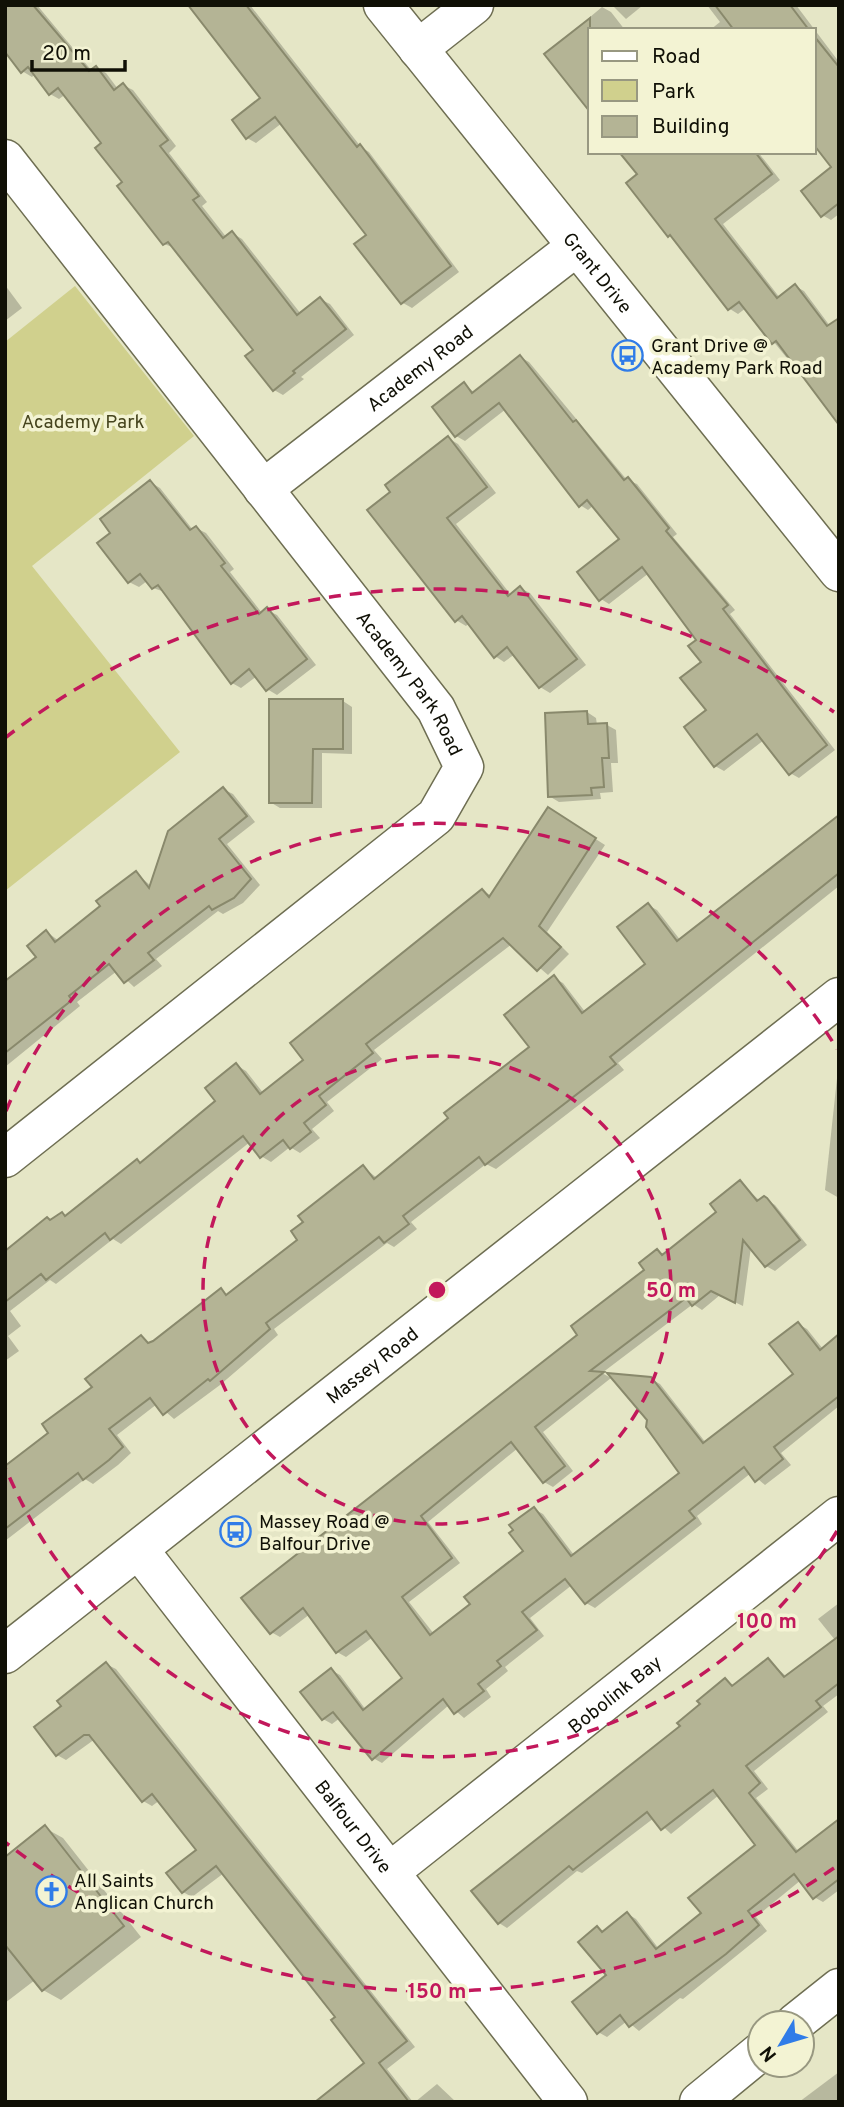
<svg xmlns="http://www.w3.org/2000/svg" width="844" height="2107" viewBox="0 0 844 2107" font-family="Overpass,sans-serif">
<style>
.green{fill:#d0d08d}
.shadow{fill:#0003}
.building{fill:#b4b495;stroke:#89896c;stroke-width:2}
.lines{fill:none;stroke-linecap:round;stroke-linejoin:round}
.minor-casing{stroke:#6e6e52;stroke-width:41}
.minor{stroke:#fff;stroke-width:38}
.ring{fill:none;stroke:#c2185b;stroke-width:3.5;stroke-dasharray:12 9}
.labels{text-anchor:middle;stroke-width:7;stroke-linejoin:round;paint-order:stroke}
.street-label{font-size:19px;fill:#101006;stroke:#f3f3d3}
.poi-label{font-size:19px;fill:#101006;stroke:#f3f3d3;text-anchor:start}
.park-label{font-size:19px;fill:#46451e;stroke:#f3f3d3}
.centre{fill:#c2185b;stroke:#f3f3d3;stroke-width:3.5}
.ring-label{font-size:21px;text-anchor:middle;font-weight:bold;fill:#c2185b;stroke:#f3f3d3;stroke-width:7;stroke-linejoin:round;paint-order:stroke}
</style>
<rect width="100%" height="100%" fill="#e5e6c6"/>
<polygon class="green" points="75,286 194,436 32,566 180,752 5,891 5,342"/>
<g class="shadow">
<polygon points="5,5 37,5 92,71 96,68 106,73 118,89 123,85 133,90 176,146 169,153 207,202 202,206 227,238 232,233 242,239 301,314 320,299 330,304 354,335 301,377 304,379 283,395 274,390 255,350 175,248 164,244 103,143 66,94 59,99 50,94 35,74 32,77 22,71"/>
<polygon points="190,5 250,5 361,147 369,152 459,272 412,308 403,303 357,244 369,235 282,123 256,143 247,138 263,99"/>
<polygon points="612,5 641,5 642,6 626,19"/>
<polygon points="707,5 796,5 839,62 839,214 831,220 822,215 834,167 814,142 814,30 710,30 720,22"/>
<polygon points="602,7 611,12 625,30 590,30 590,111 546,54"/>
<polygon points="741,152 758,152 780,180 723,224 780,298 795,286 804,291 830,326 839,422 746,308 738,314 730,309 669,235"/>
<polygon points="5,285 22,308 5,321"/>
<polygon points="520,357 529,362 627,480 637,484 677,534 673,537 735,610 730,614 835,750 799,778 790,773 764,740 724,771 715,766 698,640 649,573 609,604 601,599 621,539 594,505 588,510 580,505 506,409 465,441 456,436 464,384 475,393"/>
<polygon points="448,438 458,444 496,493 456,524 511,595 520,588 530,593 586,665 550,693 540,687 515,654 504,662 495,656 469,623 466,626 456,620 393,492"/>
<polygon points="150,482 160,488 193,530 196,528 206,533 234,569 230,572 262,613 267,610 277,615 316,665 277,695 267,689 257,676 241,688 232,683 165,592 153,588 147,581 139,587 129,582 113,533"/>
<polygon points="343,701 352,707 352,754 322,753 322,808 280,808 270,802"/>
<polygon points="587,712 596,718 597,725 607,725 616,730 618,763 611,763 613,792 600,793 601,799 559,802 549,796"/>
<polygon points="223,789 233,794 255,822 227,844 260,885 243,903 223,914 218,911 156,959 162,966 134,987 117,971 77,1002 80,1006 5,1067 5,983 38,957 47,932 59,941 103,907 136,873 151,886"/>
<polygon points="839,814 839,886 618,1063 624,1070 496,1169 486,1164 411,1222 417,1229 394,1247 387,1243 274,1329 278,1335 220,1385 174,1419 157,1404 117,1435 131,1453 118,1465 93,1484 85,1479 5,1541 5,1469 51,1433 141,1337 151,1344 221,1291 228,1295 300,1240 363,1167 377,1178 451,1118 531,1047 554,978 563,983 586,1013 648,965 648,905 657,910 681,941"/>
<polygon points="558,815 605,845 547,932 569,954 548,975 512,944 374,1050 382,1059 327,1102 334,1111 312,1129 320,1138 300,1153 290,1147 271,1162 261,1156 250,1142 121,1244 113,1239 56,1284 50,1280 10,1311 21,1326 8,1336 19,1351 5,1361 5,1275 52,1221 62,1214 67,1216 137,1161 142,1164 218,1102 236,1065 246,1071 264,1094 306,1060 483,891 492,896"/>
<polygon points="838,1069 839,1069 839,1198 825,1190"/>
<polygon points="740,1182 760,1201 764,1198 775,1205 807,1245 775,1271 766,1266 751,1247 743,1306 720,1295 702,1310 693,1304 602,1373 611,1378 543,1432 573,1471 553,1487 544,1482 518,1448 428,1522 460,1563 409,1602 434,1634 472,1604 525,1551 534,1509 543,1514 574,1555 682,1473 651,1379 660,1384 706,1443 795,1374 798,1324 807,1329 823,1349 839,1337 839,1406 781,1453 791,1465 765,1485 751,1473 697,1516 702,1524 595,1608 586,1603 572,1585 530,1618 544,1636 505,1667 508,1671 486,1689 491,1697 464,1718 449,1705 382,1763 373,1758 340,1718 332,1724 323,1719 303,1692 331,1670 340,1675 366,1710 405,1679 373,1637 346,1657 337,1652 310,1614 280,1637 271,1632 647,1270 657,1251 665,1256 718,1212"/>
<polygon points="839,1603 839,1645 818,1619"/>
<polygon points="768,1660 787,1677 839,1677 839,1694 823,1706 828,1712 754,1771 768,1789 756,1798 799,1852 839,1821 839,1890 823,1902 814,1897 801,1880 756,1917 767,1931 683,1999 680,1998 639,2031 627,2021 607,2037 598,2032 608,1975 598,1928 605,1932 628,1914 636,1919 659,1949 703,1914 758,1845 719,1795 671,1834 654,1818 582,1873 577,1871 507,1928 499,1923 725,1680 735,1686"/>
<polygon points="106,1664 116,1669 415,2047 387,2069 413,2102 377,2102 367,2063 338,2017 224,1873 192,1897 183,1892 198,1850 160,1800 152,1806 143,1801 95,1739 66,1760 57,1755 63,1706"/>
<polygon points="45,1828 63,1838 141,1937 61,2000 43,1990 35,1980 5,2003 5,1859"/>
<polygon points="839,2072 839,2102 799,2102"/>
<polygon points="437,2084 456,2102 415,2102"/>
</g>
<g class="building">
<polygon points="5,5 33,5 89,71 96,66 114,90 123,83 168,140 160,146 199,196 193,200 223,238 232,231 297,315 320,297 346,329 293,371 295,373 273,391 245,356 253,350 168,242 163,245 117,186 122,182 95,148 101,143 58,88 49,95 28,67 21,73 5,52"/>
<polygon points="188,5 246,5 357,147 360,144 451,266 401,304 354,244 366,235 275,117 246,139 232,120 260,98"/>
<polygon points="715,5 790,5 809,30 734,30"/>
<polygon points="590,18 590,112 544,54"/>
<polygon points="814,36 839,67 839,203 821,217 801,191 831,167 814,145"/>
<polygon points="619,152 755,152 772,174 715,219 777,298 795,284 827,326 839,318 839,425 776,341 772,344 739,302 728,310 670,235 668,237 626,183 637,174"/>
<polygon points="520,355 573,422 576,420 624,480 628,477 669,528 666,531 728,605 723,609 827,745 789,775 757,734 714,767 698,746 684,727 706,710 680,678 701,662 688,646 696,640 642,567 599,601 577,572 619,539 587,500 579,507 499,403 455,437 432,407 464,382 472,393"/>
<polygon points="448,436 487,487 447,518 508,596 520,586 577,659 539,688 507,647 494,658 462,616 455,622 367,510 390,492 385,485"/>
<polygon points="150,480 190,530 196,526 225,563 221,566 259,614 267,607 307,659 266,691 249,669 231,684 158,585 152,589 140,574 128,583 97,543 110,533 100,519"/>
<polygon points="269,699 343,699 343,749 313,749 312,803 269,803"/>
<polygon points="587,711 588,724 607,723 609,758 602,758 604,787 591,788 592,795 548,797 545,713"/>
<polygon points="223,787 247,816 219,839 251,879 234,898 212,910 209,906 148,953 154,960 124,983 109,964 69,996 72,1000 5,1053 5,981 36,957 27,946 46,930 55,942 100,906 96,901 136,871 149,888 168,831"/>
<polygon points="548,807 596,838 539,926 561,947 537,971 503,938 366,1044 373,1053 319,1096 326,1105 304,1123 311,1132 290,1149 283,1140 260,1158 243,1136 110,1240 105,1233 46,1280 41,1274 5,1302 5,1251 47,1217 50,1220 62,1212 65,1216 137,1159 140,1163 215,1101 205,1088 236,1063 260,1094 303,1060 290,1043 482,889 489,897"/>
<polygon points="839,815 839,873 610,1057 616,1064 485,1165 479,1157 403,1216 409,1224 384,1243 379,1237 266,1323 270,1329 210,1381 208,1379 163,1415 150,1398 109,1429 123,1447 109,1460 83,1480 78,1473 5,1529 5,1466 48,1433 42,1424 92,1387 85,1379 141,1335 148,1343 153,1341 221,1288 226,1295 297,1240 291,1231 303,1222 298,1216 363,1165 374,1179 448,1118 444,1113 529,1047 504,1015 554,975 582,1013 645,964 617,927 648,903 677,941"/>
<polygon points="740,1180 757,1201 764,1196 767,1198 800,1240 765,1267 743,1240 735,1303 711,1291 692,1306 686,1298 590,1371 604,1372 535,1427 565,1466 543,1483 511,1442 421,1516 452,1558 402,1597 430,1635 470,1604 464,1597 523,1551 509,1533 513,1530 509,1525 534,1507 571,1556 679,1473 646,1427 647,1420 607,1373 651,1377 703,1443 793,1374 769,1344 798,1322 820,1350 839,1334 839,1396 774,1447 783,1459 755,1482 744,1467 689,1511 695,1518 585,1604 565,1579 522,1612 537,1630 497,1661 501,1666 478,1684 484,1691 454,1714 443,1699 372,1760 333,1712 322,1720 300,1692 331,1668 363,1710 402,1678 366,1631 336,1653 303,1608 270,1634 241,1598 577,1335 571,1326 644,1270 639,1263 657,1249 662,1255 716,1212 710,1204"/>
<polygon points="839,1636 839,1683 816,1701 821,1707 746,1766 760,1783 749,1793 796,1852 839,1819 839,1879 813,1899 794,1874 748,1911 759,1925 726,1954 629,2027 620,2015 597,2034 572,2002 606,1975 578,1942 597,1926 602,1932 627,1912 656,1949 701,1913 688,1898 755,1845 713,1790 661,1830 647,1812 573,1870 569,1866 498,1924 471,1891 680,1726 677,1723 700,1704 697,1701 725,1678 732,1686 768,1658 784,1677"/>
<polygon points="106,1662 407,2041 379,2063 409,2102 315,2102 364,2063 331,2020 335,2017 216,1866 182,1893 166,1873 196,1850 152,1794 142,1802 89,1735 84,1735 56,1756 34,1727 61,1706 57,1701"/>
<polygon points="45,1825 124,1926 42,1991 5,1945 5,1857"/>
</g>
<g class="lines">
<defs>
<g id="minor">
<path id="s1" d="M383 5 839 572"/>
<polyline points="418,49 474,5"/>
<path id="s2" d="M5 159 436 709 464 767 436 816 5 1158"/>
<path id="s3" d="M263 489 576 247"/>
<path id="s4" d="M139 1550 568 2102"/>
<path id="s5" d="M5 1654 839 997"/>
<path id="s6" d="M391 1871 839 1516"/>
<polyline points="795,2023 839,1988"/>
<polyline points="699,2102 760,2052"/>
</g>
</defs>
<use href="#minor" class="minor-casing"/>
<use href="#minor" class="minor"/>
</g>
<g class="ring">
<circle cx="437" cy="1290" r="234"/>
<path d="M837 1531A467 467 0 0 1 6 1469M6 1111A467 467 0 0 1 837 1049"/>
<path d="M834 1868A701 701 0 0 1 5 1842M5 738A701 701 0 0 1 834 712"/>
</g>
<defs>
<symbol id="bus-ring" viewBox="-11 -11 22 22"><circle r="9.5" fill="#f3f3d3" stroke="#307ce8" stroke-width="1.5"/><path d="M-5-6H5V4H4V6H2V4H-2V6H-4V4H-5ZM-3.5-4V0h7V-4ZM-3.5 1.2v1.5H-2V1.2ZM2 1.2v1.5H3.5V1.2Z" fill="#307ce8"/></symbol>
<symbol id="church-ring" viewBox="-11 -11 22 22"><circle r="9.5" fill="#f3f3d3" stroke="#307ce8" stroke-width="1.5"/><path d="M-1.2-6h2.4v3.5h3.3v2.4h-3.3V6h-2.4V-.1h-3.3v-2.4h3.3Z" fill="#307ce8"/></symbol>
</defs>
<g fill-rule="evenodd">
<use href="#bus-ring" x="610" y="338" width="35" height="35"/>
<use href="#bus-ring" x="218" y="1514" width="35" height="35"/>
<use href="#church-ring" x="34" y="1874" width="35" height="35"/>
</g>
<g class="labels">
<g class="street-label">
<text dy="7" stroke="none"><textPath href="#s1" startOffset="343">Grant Drive</textPath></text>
<text dy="7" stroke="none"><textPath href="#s3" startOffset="198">Academy Road</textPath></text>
<text dy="7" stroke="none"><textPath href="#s2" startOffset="663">Academy Park Road</textPath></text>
<text dy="7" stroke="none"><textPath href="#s5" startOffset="467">Massey Road</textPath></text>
<text dy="7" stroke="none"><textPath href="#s6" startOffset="285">Bobolink Bay</textPath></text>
<text dy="7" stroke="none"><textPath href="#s4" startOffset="350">Balfour Drive</textPath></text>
</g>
<g class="poi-label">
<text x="651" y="352">Grant Drive @<tspan x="651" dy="22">Academy Park Road</tspan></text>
<text x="259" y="1528">Massey Road @<tspan x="259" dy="22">Balfour Drive</tspan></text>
<text x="74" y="1887">All Saints<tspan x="74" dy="22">Anglican Church</tspan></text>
</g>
<g class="park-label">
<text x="83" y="428">Academy Park</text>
</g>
</g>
<circle cx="437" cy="1290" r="10" class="centre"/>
<g class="ring-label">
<text x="671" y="1297">50 m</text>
<text x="767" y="1628">100 m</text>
<text x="437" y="1998">150 m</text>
</g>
<rect width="844" height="2107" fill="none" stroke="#101006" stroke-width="14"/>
<rect x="588" y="28" width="228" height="126" fill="#f3f3d3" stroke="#989881" stroke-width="2"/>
<rect x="602" y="51" width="35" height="10" fill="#ffffff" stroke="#989881" stroke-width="2"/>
<text x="652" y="63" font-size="21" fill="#101006">Road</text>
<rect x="602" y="80" width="35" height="21" fill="#d0d08d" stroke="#989881" stroke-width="2"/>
<text x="652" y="98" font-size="21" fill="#101006">Park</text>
<rect x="602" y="116" width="35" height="21" fill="#b4b495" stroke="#989881" stroke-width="2"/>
<text x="652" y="133" font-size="21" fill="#101006">Building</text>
<g transform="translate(781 2044) rotate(232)"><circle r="33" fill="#f3f3d3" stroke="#989881" stroke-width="2"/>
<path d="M0-5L12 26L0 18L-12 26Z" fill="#307ce8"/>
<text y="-10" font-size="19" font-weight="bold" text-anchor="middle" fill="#101006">N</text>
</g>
<path d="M32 60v10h93v-10" fill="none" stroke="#101006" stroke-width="3.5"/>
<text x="42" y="60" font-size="21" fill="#101006" stroke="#f3f3d3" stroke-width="5" paint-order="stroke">20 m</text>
</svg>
